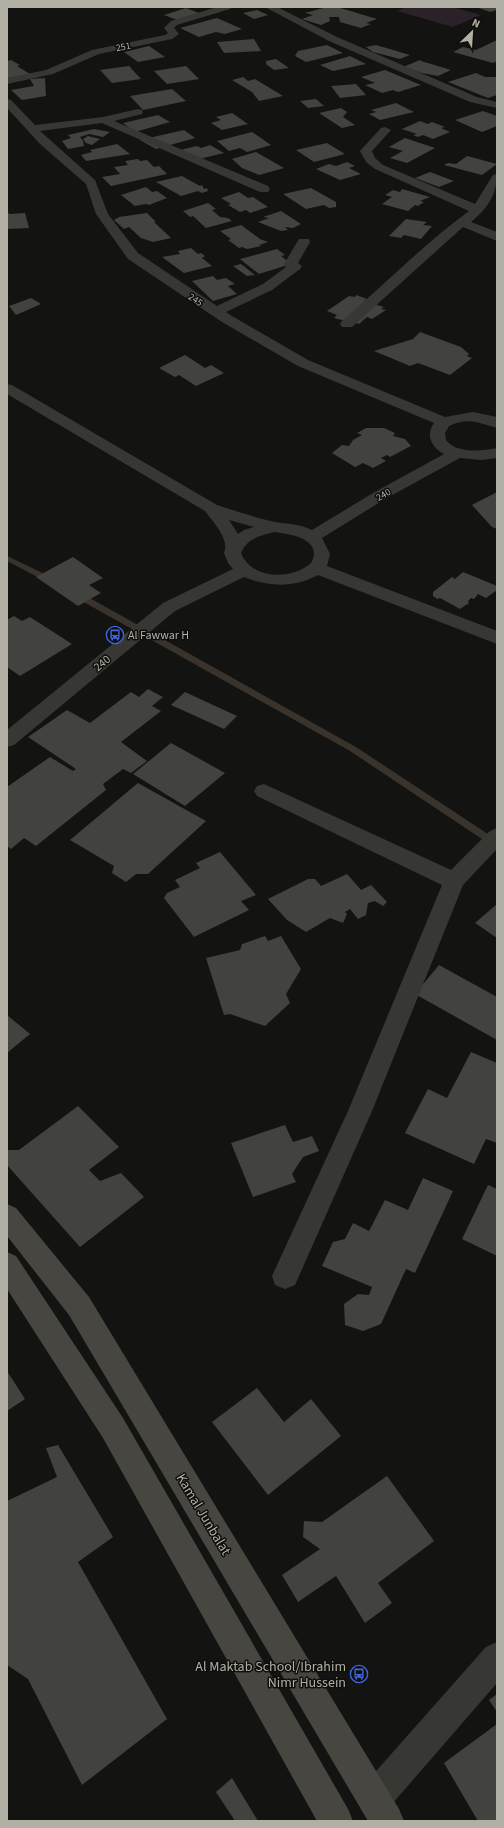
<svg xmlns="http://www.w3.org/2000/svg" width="504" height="1828" viewBox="0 0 504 1828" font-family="'Source Sans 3',sans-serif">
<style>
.green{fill:#2a2228}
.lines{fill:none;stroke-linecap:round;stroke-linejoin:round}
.stream{fill:#3a332c;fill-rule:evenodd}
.building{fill:#42423e}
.minor{fill:#373733;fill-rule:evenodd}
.secondary{fill:#474641;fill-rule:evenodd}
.labels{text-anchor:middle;stroke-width:3;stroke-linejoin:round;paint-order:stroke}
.far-street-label{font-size:10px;fill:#b2afa4;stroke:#0e0e0d}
.poi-label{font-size:12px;fill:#b2afa4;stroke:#0e0e0d;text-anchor:start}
.street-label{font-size:12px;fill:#b2afa4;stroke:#0e0e0d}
.near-street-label{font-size:14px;fill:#b2afa4;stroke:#0e0e0d}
.near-poi-label{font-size:14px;fill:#b2afa4;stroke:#0e0e0d;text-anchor:end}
</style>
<rect width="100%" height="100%" fill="#131311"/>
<polygon class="green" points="407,7 452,7 481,15 453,27 397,11"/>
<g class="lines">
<g class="stream">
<polygon points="7,556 55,579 56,581 52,583 49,583 7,561"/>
<polygon points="73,592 79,592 356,747 497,840 497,849 350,751 73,596"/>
</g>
</g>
<g class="building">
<polygon points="327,7 337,7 377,19 366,23 371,24 361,28 340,22 339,17 329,17 330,21 321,25 302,19 313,15 305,13"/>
<polygon points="476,7 497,7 497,10 490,12"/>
<polygon points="186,8 199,13 177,20 164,15"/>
<polygon points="257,10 268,15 254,19 243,13"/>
<polygon points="217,18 242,29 225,34 216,32 199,37 180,28"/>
<polygon points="254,39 261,51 224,53 217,42"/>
<polygon points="497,40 497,61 493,63 453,52 463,47 476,50"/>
<polygon points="327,45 343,53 306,62 295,56 298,51"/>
<polygon points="376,45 410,55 400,59 373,52 366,47"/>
<polygon points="149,46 165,57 138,62 124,52"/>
<polygon points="350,56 366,64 333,71 320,65"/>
<polygon points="276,59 289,68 274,70 266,64 266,61"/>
<polygon points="11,60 20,65 17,66 30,74 7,79 7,61"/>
<polygon points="420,60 421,61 451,70 438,76 422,73 403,67"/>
<polygon points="129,66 141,79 112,83 100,70"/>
<polygon points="186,66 199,79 167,84 154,71"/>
<polygon points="385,70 421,85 398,92 393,90 382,93 365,85 375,83 361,77"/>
<polygon points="476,73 485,77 497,77 497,95 488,98 448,82"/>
<polygon points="243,77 248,81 255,79 283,96 259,101 252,92 232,80"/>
<polygon points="45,78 46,96 22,100 11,90 34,86 30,79"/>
<polygon points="356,84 366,95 340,98 331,86"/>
<polygon points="172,89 186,101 143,110 130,96"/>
<polygon points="316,99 324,106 308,108 300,101"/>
<polygon points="396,103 414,112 380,120 369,114 376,112 371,110"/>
<polygon points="341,108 347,112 343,117 355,125 342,128 319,113"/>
<polygon points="483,111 497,116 497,126 482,132 455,120"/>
<polygon points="232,113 248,124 222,130 211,123 221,120 216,117"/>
<polygon points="158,115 170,122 135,132 123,123"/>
<polygon points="420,121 428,124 432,122 445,127 441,128 450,132 433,139 423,135 418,137 413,135 417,134 402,129"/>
<polygon points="94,129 110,132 103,137 89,134 80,137 83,141 84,146 68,149 62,141 71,138 68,135"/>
<polygon points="184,130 195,138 156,149 140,140"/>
<polygon points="252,132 271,145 247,152 240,148 229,151 217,141"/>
<polygon points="88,136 100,139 92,145 86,143 83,139"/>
<polygon points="405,138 435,148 407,163 390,158 403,151 389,147"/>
<polygon points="327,143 345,154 314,162 296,150"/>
<polygon points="117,144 130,154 86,161 81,155 92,152 90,150"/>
<polygon points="210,145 224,153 195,160 180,150 197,146 201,148"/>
<polygon points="256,152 284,168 259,175 242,168 232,159"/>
<polygon points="467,156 497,164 482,175 444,165 448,163 456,164"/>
<polygon points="138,159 140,161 147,160 154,167 159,166 167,174 111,186 102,177 120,174 114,167 128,165 125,161"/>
<polygon points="347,162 355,166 349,168 361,174 340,180 316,169 329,164 336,166"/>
<polygon points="430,172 454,181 439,187 415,178"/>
<polygon points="182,176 200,186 202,185 204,189 207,188 208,191 202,193 198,191 181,196 156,182"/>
<polygon points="146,187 152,192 157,191 167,198 149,205 146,204 135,206 121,195"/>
<polygon points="311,188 336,202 336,207 329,208 324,205 306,209 283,194"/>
<polygon points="402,189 430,197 420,201 424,202 418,206 415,205 408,211 382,204 392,197 385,195 393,190 400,192"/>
<polygon points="239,192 248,198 253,197 268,207 250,213 246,210 240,212 228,205 231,204 221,198"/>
<polygon points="208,203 216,209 212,210 220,217 228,218 232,221 206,228 193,216 190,217 183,211"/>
<polygon points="281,211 301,224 293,228 285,227 288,230 281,231 258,222 269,218 263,217"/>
<polygon points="7,212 10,214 25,213 29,228 7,229"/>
<polygon points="147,213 156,222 154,222 171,238 153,242 141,238 129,227 124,229 114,220 119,217"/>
<polygon points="406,219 427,222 423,225 432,226 421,239 404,235 401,238 389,236"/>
<polygon points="241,225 260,239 268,242 259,245 262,246 247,249 242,247 239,248 228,240 231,239 220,231"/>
<polygon points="191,248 198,254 201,253 205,256 202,258 212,266 184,273 162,257 180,254 178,251"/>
<polygon points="277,249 285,255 281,256 291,264 259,274 240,259"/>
<polygon points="241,264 255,275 247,276 233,266"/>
<polygon points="213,276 217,280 226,278 235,284 228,286 237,294 213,301 192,281"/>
<polygon points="356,295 367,299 364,301 384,307 381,309 386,310 372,319 367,317 359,324 348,320 346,321 334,318 337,315 327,311 349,296 355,297"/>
<polygon points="31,298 41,304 16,315 9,306"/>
<polygon points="420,332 461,347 469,354 467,356 472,358 450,375 418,363 410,366 374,351 413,339"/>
<polygon points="185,355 205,368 211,365 224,373 196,386 179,375 175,377 159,368"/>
<polygon points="366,428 384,428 395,433 393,436 405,439 411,446 390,457 387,455 381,458 386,461 373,468 363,463 355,467 332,453 342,445 349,446 353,440 362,435 357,433"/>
<polygon points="497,492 497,529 492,527 472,505"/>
<polygon points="73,557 103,578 89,585 101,593 78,606 36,577"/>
<polygon points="463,572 497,586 497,590 486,598 478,594 474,599 471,598 468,601 469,603 460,609 440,598 437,599 433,596 433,592 452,577 455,579"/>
<polygon points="14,616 22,621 30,617 72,644 20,676 7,667 7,620"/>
<polygon points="148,689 163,697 152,706 161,711 121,742 147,761 131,773 123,769 103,784 106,790 36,846 24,838 11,849 7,846 7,787 50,757 73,771 76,769 28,737 67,710 90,723 131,692 139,697"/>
<polygon points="185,692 237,716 224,729 171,705"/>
<polygon points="171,743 225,773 185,806 133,774"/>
<polygon points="138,783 206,821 148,874 136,874 126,882 112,873 114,866 70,840"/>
<polygon points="220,852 256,895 241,901 249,910 194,937 164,898 167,893 180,887 175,880 200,868 196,863"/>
<polygon points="347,874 361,890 371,885 387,902 383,906 375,901 368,903 366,915 358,919 350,909 345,912 347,914 343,923 330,918 306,932 287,920 268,899 308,879 315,879 321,886"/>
<polygon points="497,904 497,938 475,923"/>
<polygon points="265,936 268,941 281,936 301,969 286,994 290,1003 265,1026 230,1014 224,1015 206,958 240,950 242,944"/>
<polygon points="439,965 497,997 497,1040 415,994"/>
<polygon points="7,1015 30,1034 7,1053"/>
<polygon points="471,1052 497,1063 497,1143 486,1139 474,1164 405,1133 428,1089 447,1098"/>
<polygon points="78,1106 119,1147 89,1170 100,1181 121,1173 144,1197 80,1247 7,1165 7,1150 19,1150"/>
<polygon points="285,1125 293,1142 312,1136 319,1151 303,1157 292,1174 296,1182 253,1197 231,1143"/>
<polygon points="423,1178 453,1191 415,1273 406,1269 381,1324 363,1331 345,1325 344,1304 358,1294 369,1295 372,1287 322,1266 333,1242 345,1239 353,1223 369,1231 385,1200 408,1210"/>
<polygon points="488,1185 497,1189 497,1256 462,1239"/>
<polygon points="7,1371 25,1399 7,1411"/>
<polygon points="257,1388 284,1422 311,1399 341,1436 268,1495 212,1422"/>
<polygon points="58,1445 113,1537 78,1562 167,1719 82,1785 28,1679 7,1665 7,1501 57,1477 46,1448"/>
<polygon points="387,1476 434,1541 378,1583 392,1603 365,1623 336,1576 298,1602 282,1575 320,1549 303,1537 304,1521 322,1522"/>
<polygon points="497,1694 497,1712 489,1700"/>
<polygon points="497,1724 497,1821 478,1821 444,1763"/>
<polygon points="232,1778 258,1821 235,1821 216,1792"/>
</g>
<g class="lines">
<g class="minor">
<polygon points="217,7 232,7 230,9 177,25 174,28 179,34 172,39 99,54 53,74 7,84 7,78 46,70 92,50 165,35 168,33 164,28 171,21"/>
<polygon points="265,7 277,7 337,37 477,97 497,102 497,108 470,102 329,41"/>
<path d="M7 99 11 100 35 125 103 117 138 109 142 110 143 112 142 114 114 121 268 186 270 189 268 192H260L102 123 40 131 95 180 108 214 138 253 217 306 263 284 286 267 284 264 299 239H309L310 242 298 263 302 266 300 269 272 290 226 312 232 316 308 360 445 417 473 412 497 417V428C478 423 469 417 449 426L445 433 446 440C457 454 481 451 497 448V458L481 460 460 458 385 499 322 538 330 554 327 566 497 631V644L318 575C295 588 268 587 244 577L175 611 14 745 7 747V730L163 603 233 569 228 563 224 553C230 539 213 522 205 511L7 394V384L12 385 217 505C236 511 255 518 275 522 288 524 300 524 312 530L373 493 444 454C432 447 425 436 434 423L298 366 222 322 128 259 96 214 86 184 40 144 7 108ZM229 520 254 527 244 530 238 534ZM274 532C290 534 324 539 311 563 291 581 251 579 241 553 247 538 260 536 274 532Z"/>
<path d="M385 127 391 130 372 151 375 158 383 165 475 204 493 175 497 174C497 195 487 209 471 222L497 232V241L463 227 352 327H342L340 324 342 321C385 284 424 244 469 211L375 169 366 162 360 151 381 128Z"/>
<polygon points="264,784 451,870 490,831 497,828 497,849 463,885 372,1111 295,1285 285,1289 275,1285 272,1276 348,1111 442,885 257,796 254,791 257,786"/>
<polygon points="497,1642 497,1683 386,1811 374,1816 362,1811 357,1799 362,1787 486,1647"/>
</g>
<g class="secondary">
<polygon points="7,1204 16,1208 89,1297 399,1809 404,1821 368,1821 69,1315 7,1236"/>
<polygon points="7,1252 16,1256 123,1418 348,1809 353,1821 317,1821 103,1438 7,1289"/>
</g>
</g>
<defs>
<symbol id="bus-ring" viewBox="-11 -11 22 22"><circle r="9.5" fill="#0e0e0d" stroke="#3e67de" stroke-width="1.5"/><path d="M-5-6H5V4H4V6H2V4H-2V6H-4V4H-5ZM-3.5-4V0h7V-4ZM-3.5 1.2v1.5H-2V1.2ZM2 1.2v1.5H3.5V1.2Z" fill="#3e67de"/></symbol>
</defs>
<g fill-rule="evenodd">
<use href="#bus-ring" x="105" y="625" width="20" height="20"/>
<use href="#bus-ring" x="349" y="1664" width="20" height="20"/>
</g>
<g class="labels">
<g class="far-street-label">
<text transform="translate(123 46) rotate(-11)" y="4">251</text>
<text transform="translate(196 299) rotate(34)" y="4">245</text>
<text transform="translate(383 494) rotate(-30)" y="4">240</text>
</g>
<g class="poi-label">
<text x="128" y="639">Al Fawwar H</text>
</g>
<g class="street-label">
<text transform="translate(102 663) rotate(-40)" y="4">240</text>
</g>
<g class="near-street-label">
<text transform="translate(204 1514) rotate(59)" y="5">Kamal Junbalat</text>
</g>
<g class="near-poi-label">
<text x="346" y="1671">Al Maktab School/Ibrahim<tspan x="346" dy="16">Nimr Hussein</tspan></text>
</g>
</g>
<rect width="504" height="1828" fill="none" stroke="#b2afa4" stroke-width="16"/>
<g transform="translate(472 32) rotate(25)" stroke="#0e0e0d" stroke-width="3" paint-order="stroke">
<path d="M0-3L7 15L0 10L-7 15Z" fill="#b2afa4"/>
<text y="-6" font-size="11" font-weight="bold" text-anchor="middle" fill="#b2afa4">N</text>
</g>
</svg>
